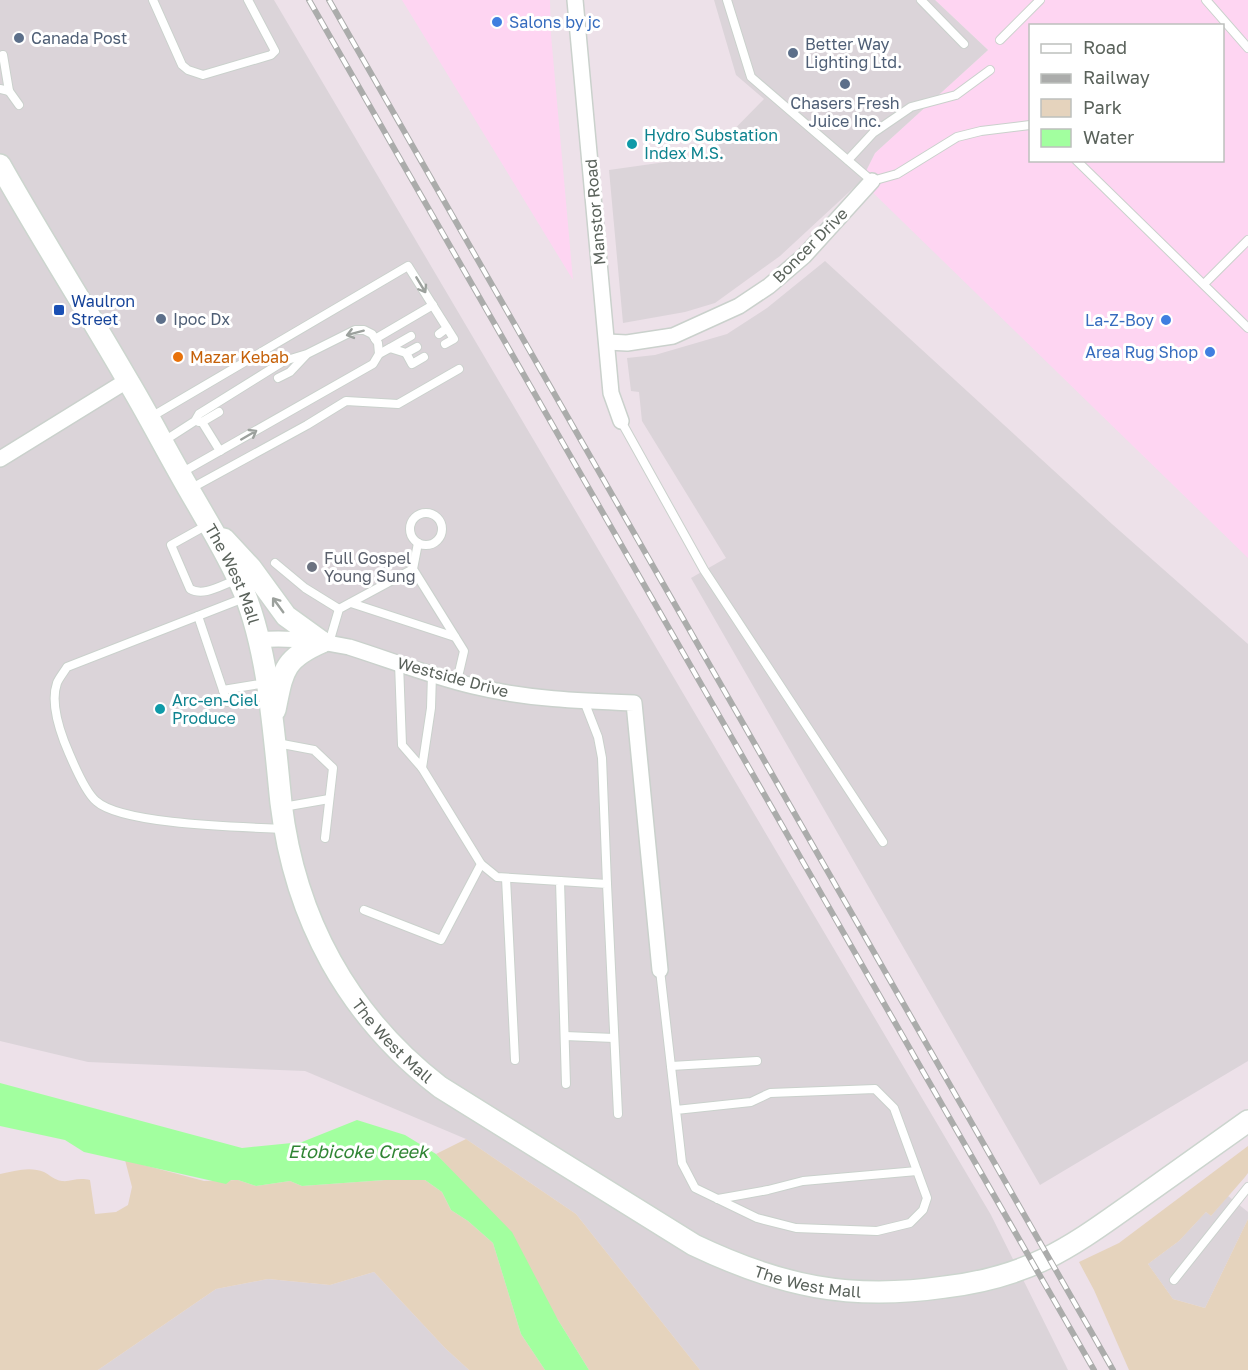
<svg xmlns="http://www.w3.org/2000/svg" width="1248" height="1370" viewBox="0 0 1248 1370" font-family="'Golos Text',sans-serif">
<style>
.commercial{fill:#fed5f2;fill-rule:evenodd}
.industrial{fill:#dbd4d9}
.green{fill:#e5d3bd}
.water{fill:#a2ff9f}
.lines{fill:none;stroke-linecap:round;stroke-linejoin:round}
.lane-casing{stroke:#cad1cc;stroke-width:10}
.street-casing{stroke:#cad1cc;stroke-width:18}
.secondary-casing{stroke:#ccd5ce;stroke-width:24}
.lane{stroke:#fff;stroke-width:8}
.street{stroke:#fff;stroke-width:15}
.secondary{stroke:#fff;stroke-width:21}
.rail-casing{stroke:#abacab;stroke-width:6}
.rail{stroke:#fff;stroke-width:4;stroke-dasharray:11;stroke-linecap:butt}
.oneway{stroke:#9ca19d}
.shop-dot{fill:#3f7fe0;stroke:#fff;stroke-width:2}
.service-dot{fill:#5c6f8a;stroke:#fff;stroke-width:2}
.culture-dot{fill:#0f9aa8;stroke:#fff;stroke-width:2}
.transit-dot{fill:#1a4fb4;stroke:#fff;stroke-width:2}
.food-dot{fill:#e8710a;stroke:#fff;stroke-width:2}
.worship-dot{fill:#6b7280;stroke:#fff;stroke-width:2}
.labels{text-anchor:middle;stroke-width:6;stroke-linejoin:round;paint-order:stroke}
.shop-label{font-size:16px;fill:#366cbe;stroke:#fff;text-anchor:end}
.service-label{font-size:16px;fill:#4e5e75;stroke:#fff;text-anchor:start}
.culture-label{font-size:16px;fill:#0d838f;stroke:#fff;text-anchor:start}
.street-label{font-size:16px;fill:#5a625b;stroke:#fff}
.transit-label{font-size:16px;fill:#164399;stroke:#fff;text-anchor:start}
.food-label{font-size:16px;fill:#c56008;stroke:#fff;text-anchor:start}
.worship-label{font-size:16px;fill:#5b616d;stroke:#fff;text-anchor:start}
.water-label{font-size:18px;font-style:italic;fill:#308534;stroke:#fff}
</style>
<rect width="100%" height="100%" fill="#ede1e9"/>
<g class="commercial">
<polygon points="402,0 550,0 551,35 573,280"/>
<path d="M935 0H1248V558L861 181 875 153 988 50ZM1030 26H1222V160H1030Z"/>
</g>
<g class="industrial">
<polygon points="0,0 274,0 991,1215 1068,1370 700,1370 576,1214 466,1139 305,1071 88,1062 0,1041"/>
<polygon points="714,0 935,0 988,50 875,153 861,181 780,256 715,303 685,312 623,323 609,170 708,156 764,99 736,75"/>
<polygon points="825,261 1112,524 1248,644 1248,1061 1040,1185 691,578 726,558 642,421 639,392 631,391 627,358 655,355 727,334 767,308"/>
<polygon points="1228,1196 1248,1212 1248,1219 1205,1308 1173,1299 1148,1264 1179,1241 1206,1212 1211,1216"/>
<polygon points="374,1272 445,1348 469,1370 98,1370 216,1289 268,1279 330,1285"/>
</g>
<g class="green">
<polygon points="466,1139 576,1214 700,1370 589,1370 558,1320 464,1184 436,1154"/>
<polygon points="1248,1146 1248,1173 1245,1177 1211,1216 1206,1212 1179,1241 1148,1264 1173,1299 1205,1308 1248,1219 1248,1370 1129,1370 1094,1290 1079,1262 1119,1243"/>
<path d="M125 1160 204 1181 238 1180 256 1186 290 1181 302 1186 385 1180H425L442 1192 451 1210 468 1221 493 1243 521 1334 545 1370H469L445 1348 374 1272 330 1285 268 1279 216 1289 98 1370H0V1174C14 1171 30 1166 44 1172 50 1175 54 1180 62 1181 71 1182 77 1177 90 1180L95 1214 116 1212 128 1205 132 1187Z"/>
</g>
<polygon class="water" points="0,1083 242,1148 302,1142 357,1120 405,1135 436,1154 512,1232 558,1320 589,1370 545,1370 521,1334 493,1243 468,1221 451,1210 442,1192 425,1180 385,1180 302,1186 290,1181 256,1186 238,1180 231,1180 226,1184 84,1152 65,1140 0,1126"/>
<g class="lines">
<defs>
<g id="lane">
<polyline points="153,0 182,65 188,70 203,75 271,55 275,51 248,0"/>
<polyline points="727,0 751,77 872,181 897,174 957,137 981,131 1030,125"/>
<polyline points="921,0 964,44"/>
<polyline points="1206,0 1248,48"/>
<polyline points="1000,40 1040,0"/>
<polyline points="3,55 9,91"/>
<polyline points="0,89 9,91 19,105"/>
<polyline points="848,160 873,133 911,107 956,95 990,70"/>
<polyline points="1076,160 1248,328"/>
<polyline points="1204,284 1248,240"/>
<polyline points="375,339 433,305"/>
<polyline points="445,344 454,339 447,328"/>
<polyline points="390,348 411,336"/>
<polyline points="406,353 412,364 424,357"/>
<polyline points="379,354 390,348 406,353 417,347"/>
<polyline points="278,378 290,372 306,355"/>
<polyline points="151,417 408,266 447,328 439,334"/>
<polyline points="621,421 704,570 883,842"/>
<polyline points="199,422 202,422 219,412"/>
<polyline points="202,422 220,451"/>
<polyline points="164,441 195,421 199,414 284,361 307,354 355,330 364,330 372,334 378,343 379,354 373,364 181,473"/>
<polyline points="190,489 307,425 346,401 398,404 459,369"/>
<circle cx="426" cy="529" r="16"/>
<path d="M207 525 171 545 190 589C204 597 221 585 236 580"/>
<polyline points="418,543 413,569 464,651 457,681"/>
<polyline points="275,563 305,588 339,609"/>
<path d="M244 598 67 667C64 672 59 678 57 683 51 700 58 725 64 741 70 756 84 791 96 801 122 825 245 827 284 829"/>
<polyline points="351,603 455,637"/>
<polyline points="198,616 227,702"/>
<polyline points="329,643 339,609 413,569"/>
<polyline points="399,663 402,745 422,768 431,708 432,674"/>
<polyline points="223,690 266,683"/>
<polyline points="584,701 598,737 602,758 607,884"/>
<polyline points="277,743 314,750 333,768 325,838"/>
<polyline points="283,807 329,799"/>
<polyline points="481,864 497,877 560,881 566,1084"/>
<polyline points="506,878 515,1060"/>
<polyline points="560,881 607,884 618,1114"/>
<polyline points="364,910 441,940 481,864 422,768"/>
<polyline points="660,970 682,1163 695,1188 757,1218 796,1228 877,1231 910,1223 923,1210 927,1198 894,1108 875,1089 770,1093 751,1102 676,1110"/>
<polyline points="565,1036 614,1038"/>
<polyline points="671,1066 757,1061"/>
<polyline points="718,1199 768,1190 803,1181 917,1171"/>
<polyline points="1174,1280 1248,1187"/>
</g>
<g id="street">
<polyline points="575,0 611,393 621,421"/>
<polyline points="607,342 627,343 673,336 739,306 769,286 804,256 872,181"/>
<polyline points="0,459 128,380"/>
<path d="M258 640C289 637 319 641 349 647 390 660 431 676 473 686 526 699 580 701 634 703L660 970"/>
</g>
<g id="secondary">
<path id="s1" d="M0 165C41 238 86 308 128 381 146 411 162 442 179 472 201 512 227 551 244 592 269 654 274 736 281 803 295 919 348 1016 440 1087L694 1245C780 1286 849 1301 945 1287 979 1283 1014 1274 1045 1259 1078 1243 1107 1221 1137 1200 1174 1174 1211 1147 1248 1121"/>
<polyline points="224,539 251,568 286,616 322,642"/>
<path d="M275 710C283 671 283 659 322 642"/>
</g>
</defs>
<use href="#lane" class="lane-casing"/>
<use href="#street" class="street-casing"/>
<use href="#secondary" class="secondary-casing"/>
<use href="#lane" class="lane"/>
<use href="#street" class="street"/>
<use href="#secondary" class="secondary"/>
<defs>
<g id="rail">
<polyline points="309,0 1094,1370"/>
<polyline points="329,0 1113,1370"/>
</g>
</defs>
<use href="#rail" class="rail-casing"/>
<use href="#rail" class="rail"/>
</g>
<defs><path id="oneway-shaft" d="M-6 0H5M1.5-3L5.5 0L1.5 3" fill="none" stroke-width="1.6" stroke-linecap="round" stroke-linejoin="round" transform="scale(1.5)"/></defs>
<g class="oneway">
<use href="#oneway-shaft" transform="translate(421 285) rotate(59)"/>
<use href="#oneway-shaft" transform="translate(355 333) rotate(165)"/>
<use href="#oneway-shaft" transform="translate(249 435) rotate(-30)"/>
<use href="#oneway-shaft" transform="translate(278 605) rotate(-126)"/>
</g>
<g class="shop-dot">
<circle cx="497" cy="22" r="6"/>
<circle cx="1166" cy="320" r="6"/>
<circle cx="1210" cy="352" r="6"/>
</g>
<g class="service-dot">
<circle cx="19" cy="38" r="6"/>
<circle cx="793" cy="53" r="6"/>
<circle cx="845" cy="84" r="6"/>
<circle cx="161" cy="319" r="6"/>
</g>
<g class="culture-dot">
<circle cx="632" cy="144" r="6"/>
<circle cx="160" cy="709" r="6"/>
</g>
<rect class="transit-dot" x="53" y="304" width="12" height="12" rx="3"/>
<circle class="food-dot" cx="178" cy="357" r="6"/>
<circle class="worship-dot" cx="312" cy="567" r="6"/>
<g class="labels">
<g class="shop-label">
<text x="509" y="28" text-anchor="start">Salons by jc</text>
<text x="1154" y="326">La-Z-Boy</text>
<text x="1198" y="358">Area Rug Shop</text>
</g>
<g class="service-label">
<text x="31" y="44">Canada Post</text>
<text x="805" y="50">Better Way<tspan x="805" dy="18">Lighting Ltd.</tspan></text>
<text x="845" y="109" text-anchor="middle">Chasers Fresh<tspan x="845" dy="18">Juice Inc.</tspan></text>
<text x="173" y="325">Ipoc Dx</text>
</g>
<g class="culture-label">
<text x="644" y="141">Hydro Substation<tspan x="644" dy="18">Index M.S.</tspan></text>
<text x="172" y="706">Arc-en-Ciel<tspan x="172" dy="18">Produce</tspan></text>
</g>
<g class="street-label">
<text transform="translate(595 212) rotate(-95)" y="6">Manstor Road</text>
<text transform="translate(810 245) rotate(-45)" y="6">Boncer Drive</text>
<text dy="6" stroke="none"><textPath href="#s1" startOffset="471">The West Mall</textPath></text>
<text transform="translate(453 677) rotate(15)" y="6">Westside Drive</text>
<text dy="6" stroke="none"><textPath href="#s1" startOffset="975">The West Mall</textPath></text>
<text dy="6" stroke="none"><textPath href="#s1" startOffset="1461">The West Mall</textPath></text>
</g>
<g class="transit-label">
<text x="71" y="307">Waulron<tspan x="71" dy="18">Street</tspan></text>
</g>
<g class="food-label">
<text x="190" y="363">Mazar Kebab</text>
</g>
<g class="worship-label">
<text x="324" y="564">Full Gospel<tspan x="324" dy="18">Young Sung</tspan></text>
</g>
<g class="water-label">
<text x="358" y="1158">Etobicoke Creek</text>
</g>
</g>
<rect x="1029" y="24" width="195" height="138" fill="#ffffff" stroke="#bdc0bd" stroke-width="1.5"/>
<rect x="1041" y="44" width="30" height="9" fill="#ffffff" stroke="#bdc0bd" stroke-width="1.5"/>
<text x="1083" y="54" font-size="18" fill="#5a625b">Road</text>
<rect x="1041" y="74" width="30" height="9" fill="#abacab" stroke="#bdc0bd" stroke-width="1.5"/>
<text x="1083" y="84" font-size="18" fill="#5a625b">Railway</text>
<rect x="1041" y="99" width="30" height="18" fill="#e5d3bd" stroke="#bdc0bd" stroke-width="1.5"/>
<text x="1083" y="114" font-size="18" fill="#5a625b">Park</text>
<rect x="1041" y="129" width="30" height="18" fill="#a2ff9f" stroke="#bdc0bd" stroke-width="1.5"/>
<text x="1083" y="144" font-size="18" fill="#5a625b">Water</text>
</svg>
